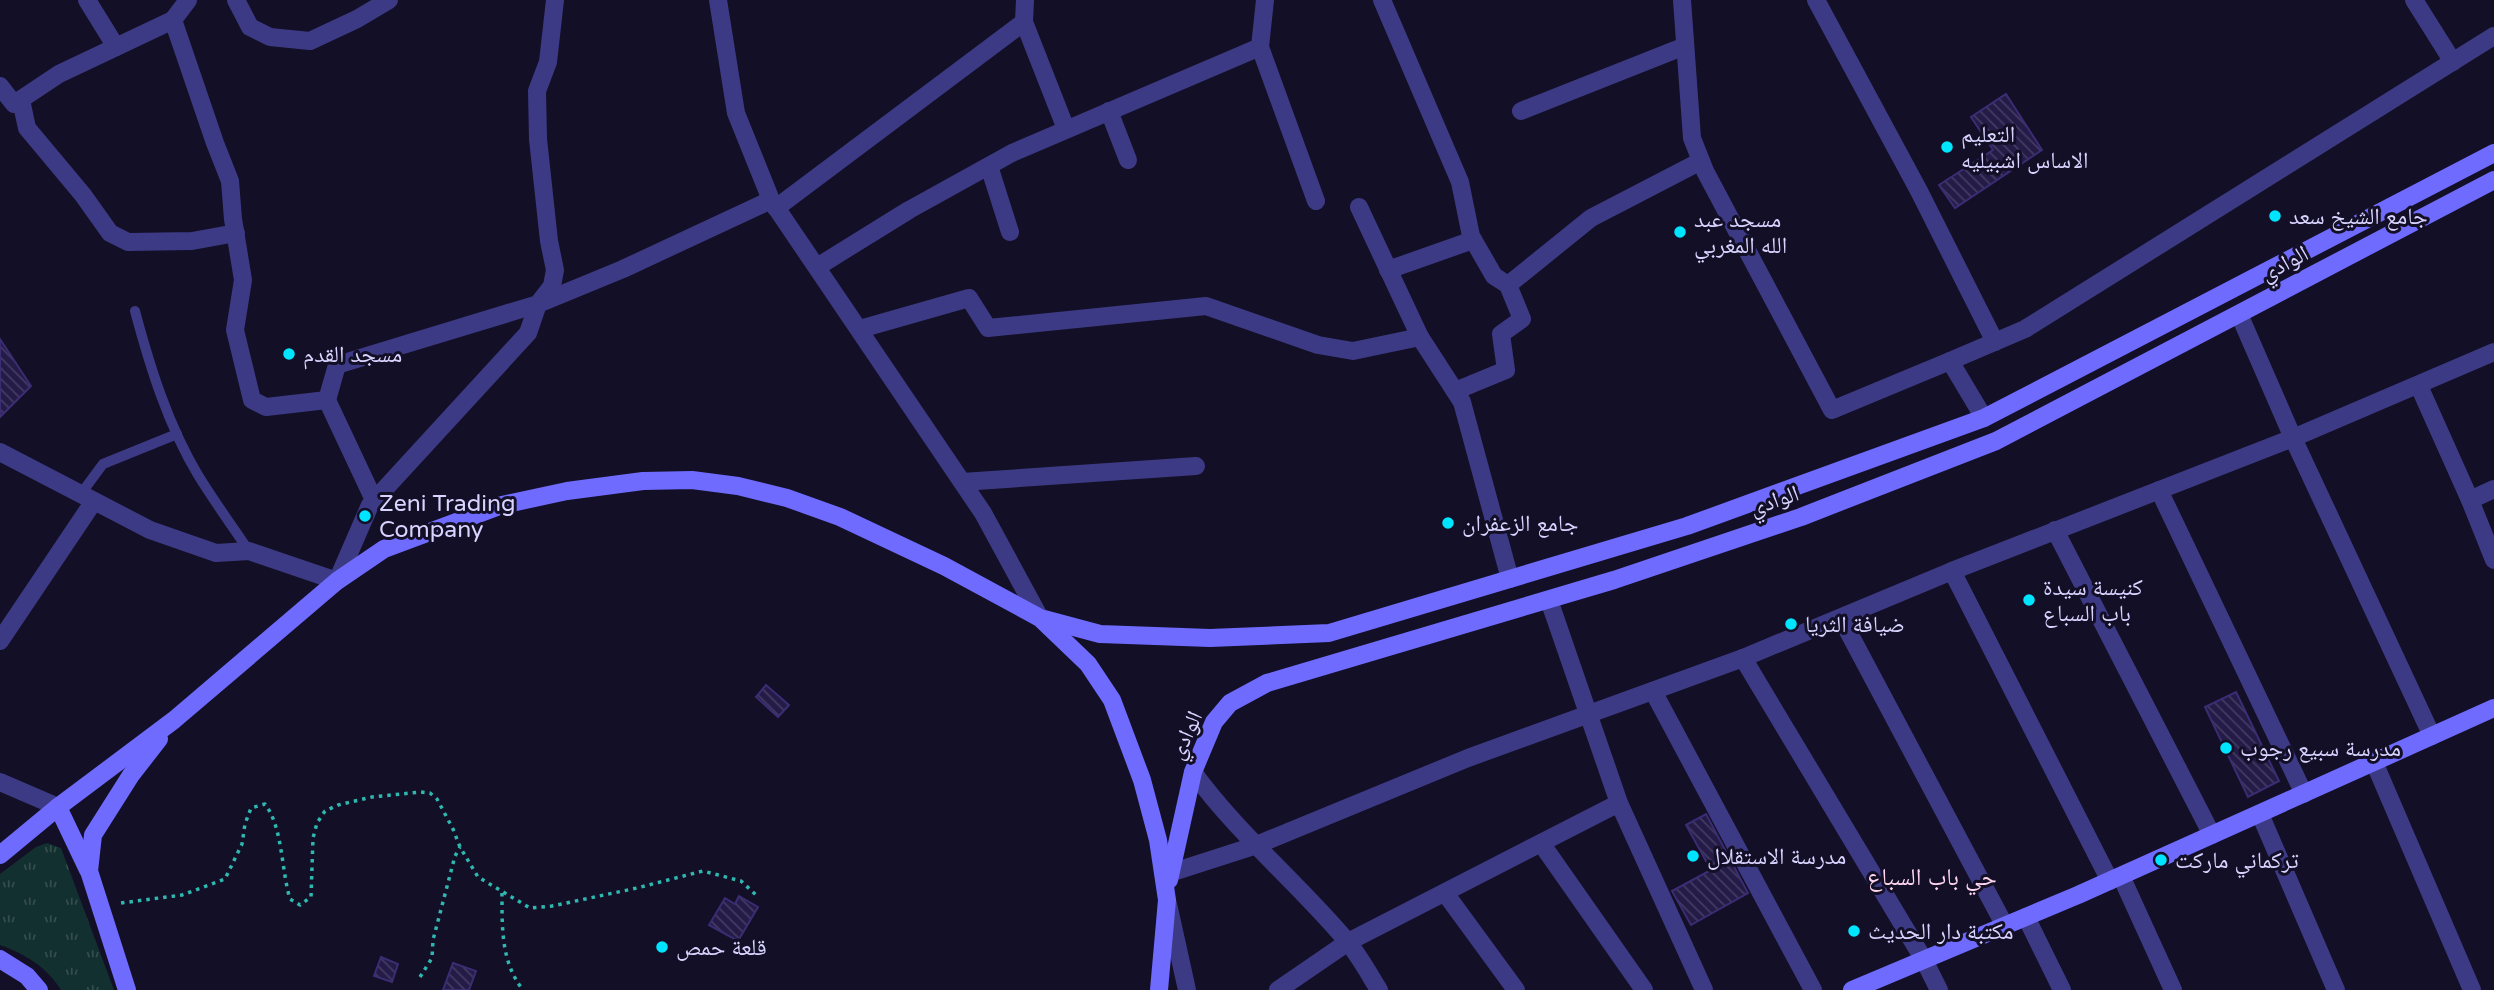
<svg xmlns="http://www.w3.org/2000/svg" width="2494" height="990" viewBox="0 0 2494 990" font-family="'Varela Round','Noto Naskh Arabic',sans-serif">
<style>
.park{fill:url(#park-tufts)}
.building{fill:url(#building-back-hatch);stroke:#3b2d73;stroke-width:2}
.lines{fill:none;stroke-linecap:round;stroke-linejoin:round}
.path{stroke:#2fb8b0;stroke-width:3.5;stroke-dasharray:3.5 5;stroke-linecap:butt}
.service{stroke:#3d3a85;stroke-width:10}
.minor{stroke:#3d3a85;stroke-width:18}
.secondary{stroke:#6f6bff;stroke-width:18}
.poi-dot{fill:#00e5ff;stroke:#130f26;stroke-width:2.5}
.labels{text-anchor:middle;stroke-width:6;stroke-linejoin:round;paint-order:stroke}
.poi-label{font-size:23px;fill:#d9d4ff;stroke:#130f26;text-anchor:start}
.street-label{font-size:23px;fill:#d9d4ff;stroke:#130f26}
.neighbourhood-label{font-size:24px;fill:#ffd6f0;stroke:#130f26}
</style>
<defs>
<pattern id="park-tufts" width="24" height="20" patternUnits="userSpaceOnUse" patternTransform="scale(1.75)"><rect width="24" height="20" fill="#12302f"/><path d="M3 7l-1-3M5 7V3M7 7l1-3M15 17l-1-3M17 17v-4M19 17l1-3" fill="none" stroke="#344d4e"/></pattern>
<pattern id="building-back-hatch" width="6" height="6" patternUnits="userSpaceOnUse" patternTransform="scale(1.75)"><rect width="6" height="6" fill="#241b47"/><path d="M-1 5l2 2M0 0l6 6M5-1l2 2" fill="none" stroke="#433b63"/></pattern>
</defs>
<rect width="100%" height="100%" fill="#130f26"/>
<path class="park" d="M47 843 61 848 114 990H61C47 967 25 954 0 945V874L36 847Z"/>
<g class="building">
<polygon points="2006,94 2042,150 1955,208 1939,185 1993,150 1971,117"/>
<polygon points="0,339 31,386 0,417"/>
<polygon points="766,685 789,705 778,717 756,697"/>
<polygon points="2236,692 2279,781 2248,797 2205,707"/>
<polygon points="1706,814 1748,893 1691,925 1672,891 1711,870 1686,825"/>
<polygon points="739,896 758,907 738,941 709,925 725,898 735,904"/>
<polygon points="381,957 398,964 392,982 374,976"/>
<polygon points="453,963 476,971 469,990 443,990"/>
</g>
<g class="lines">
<g class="path">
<path d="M502 893C502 928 501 962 523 990"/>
<path d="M121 903 182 895 225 879 242 844 245 824 251 808 265 804C283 828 281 869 290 899L300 905 311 897 313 838 317 823 325 811 338 805 372 797 421 792 430 793 437 799 453 829 460 847 478 877 530 908 552 906 637 888 703 871 741 881 756 895"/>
<polyline points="420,977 432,958 433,940 455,856 460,847"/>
</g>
<g class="service">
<path d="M135 311C150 367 168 425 198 475 214 501 232 526 249 551"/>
<polyline points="80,495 103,464 177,434"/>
</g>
<g class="minor">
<polyline points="87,0 116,47"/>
<polyline points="236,0 250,27 270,37 310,41 357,19 389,0"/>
<polyline points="718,0 736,113 771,200"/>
<polyline points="1382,0 1460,182 1471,236 1494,276 1508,285 1522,319 1501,334 1506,370 1455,391"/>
<polyline points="1682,0 1692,138 1705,171 1832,410 1950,361"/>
<polyline points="1816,0 1919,191 1995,342"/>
<polyline points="2414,0 2453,62"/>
<polyline points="173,20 188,0"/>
<polyline points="1024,22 1066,129"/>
<polyline points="1260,47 1316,201"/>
<polyline points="0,86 14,104 59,74 173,20 215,143 230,181 233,219 243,280 235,330 252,400 266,407 327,400 337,365 538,304 552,286 555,270 549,241 538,139 537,91 548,62 555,0"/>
<polyline points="21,100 27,128 83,195 110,233 128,242 192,241 236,233"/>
<polyline points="1109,111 1128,160"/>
<polyline points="1521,111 1685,46"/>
<polyline points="989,166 1010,232"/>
<polyline points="1359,207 1420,337"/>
<polyline points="776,208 1024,22 1025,0"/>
<polyline points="817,267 909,210 1012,153 1260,47 1265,0"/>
<polyline points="1388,270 1473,240"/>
<polyline points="1508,285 1591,218 1701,161"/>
<polyline points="2239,314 2293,438 2432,736"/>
<polyline points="860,329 969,298 988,328 1206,306 1318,345 1353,351 1420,337 1462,402 1510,579"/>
<polyline points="2419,386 2470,500 2494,489"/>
<polyline points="327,400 374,500"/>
<polyline points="1984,418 1950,361 2025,329 2494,36"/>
<polyline points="0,452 150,530 216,553 249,551 337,581 370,505 528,333 538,304 623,269 771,200 983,513 1040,618"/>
<polyline points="962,482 1196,466"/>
<polyline points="2159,490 2304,794"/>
<polyline points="2470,500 2494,560"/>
<polyline points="2055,530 2212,835"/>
<polyline points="1952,571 2110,881"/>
<polyline points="1549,600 1619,803 1704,990"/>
<polyline points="1841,618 2005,926"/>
<polyline points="0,641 94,501"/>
<polyline points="1743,658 1924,960 1939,990"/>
<polyline points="1653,691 1813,990"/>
<polyline points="2374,762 2472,990"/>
<path d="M1193 772C1238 834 1297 882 1346 940 1359 955 1369 974 1379 990"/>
<polyline points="0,782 58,807"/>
<polyline points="2260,814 2336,990"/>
<polyline points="1541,843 1644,990"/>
<polyline points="1170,873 1254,846 1468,758 1743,658 1952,571 2293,438 2494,352"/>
<polyline points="2121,876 2173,990"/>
<polyline points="1445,893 1516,990"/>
<polyline points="1168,904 1187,990"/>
<polyline points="2026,917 2062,990"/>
<polyline points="1278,990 1348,942 1619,803"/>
</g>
<g class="secondary">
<polyline points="1044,619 1100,634 1210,638 1329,633 1687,526 1984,418 2494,153"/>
<polyline points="58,807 88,870"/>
<polyline points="0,855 58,807 174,720 337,581 384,549 502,505 567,491 643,481 692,480 738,486 787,498 840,517 944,566 1040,618 1088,664 1112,700 1142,780 1158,840 1167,900 1159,990"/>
<polyline points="1169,880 1193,772 1214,722 1230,703 1267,683 1614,580 1801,517 1996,441 2494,180"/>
<polyline points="0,959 27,976 39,990"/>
<polyline points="127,990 89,871 93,835 131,775 159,739"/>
<polyline points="1852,990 2078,895 2494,708"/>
</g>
</g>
<g class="poi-dot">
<circle cx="1947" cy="147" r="7"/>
<circle cx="2275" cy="216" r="7"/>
<circle cx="1680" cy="232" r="7"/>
<circle cx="289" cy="354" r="7"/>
<circle cx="365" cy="516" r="7"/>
<circle cx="1448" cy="523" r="7"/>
<circle cx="2029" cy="600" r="7"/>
<circle cx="1791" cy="624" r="7"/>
<circle cx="2226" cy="748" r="7"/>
<circle cx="1693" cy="856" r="7"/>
<circle cx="2161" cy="860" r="7"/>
<circle cx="1854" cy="931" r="7"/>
<circle cx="662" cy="947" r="7"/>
</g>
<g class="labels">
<g class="poi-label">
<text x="1961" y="142">التعلیم<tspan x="1961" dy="26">الاساس اشبیلیه</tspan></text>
<text x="2289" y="224">جامع الشيخ سعد</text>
<text x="1694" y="227">مسجد عبد<tspan x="1694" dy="26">الله المغربي</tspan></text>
<text x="303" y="362">مسجد القدم</text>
<text x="379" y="511">Zeni Trading<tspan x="379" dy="26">Company</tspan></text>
<text x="1462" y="531">جامع الزعفران</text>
<text x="2043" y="595">كنيسة سيدة<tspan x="2043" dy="26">باب السباع</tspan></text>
<text x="1805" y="632">ضيافة الثريا</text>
<text x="2240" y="756">مدرسة سبيع رجوب</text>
<text x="1707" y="864">مدرسة الاستقلال</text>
<text x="2175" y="868">تركماني ماركت</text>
<text x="1868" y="939">مكتبة دار الحديث</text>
<text x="676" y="955">قلعة حمص</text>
</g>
<g class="street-label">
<text transform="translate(2284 263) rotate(-28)" y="8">الوادي</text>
<text transform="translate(1774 500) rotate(-19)" y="8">الوادي</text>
<text transform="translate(1185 735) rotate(-65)" y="8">الوادي</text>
</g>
<g class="neighbourhood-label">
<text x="1932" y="885">حي باب السباع</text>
</g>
</g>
</svg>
